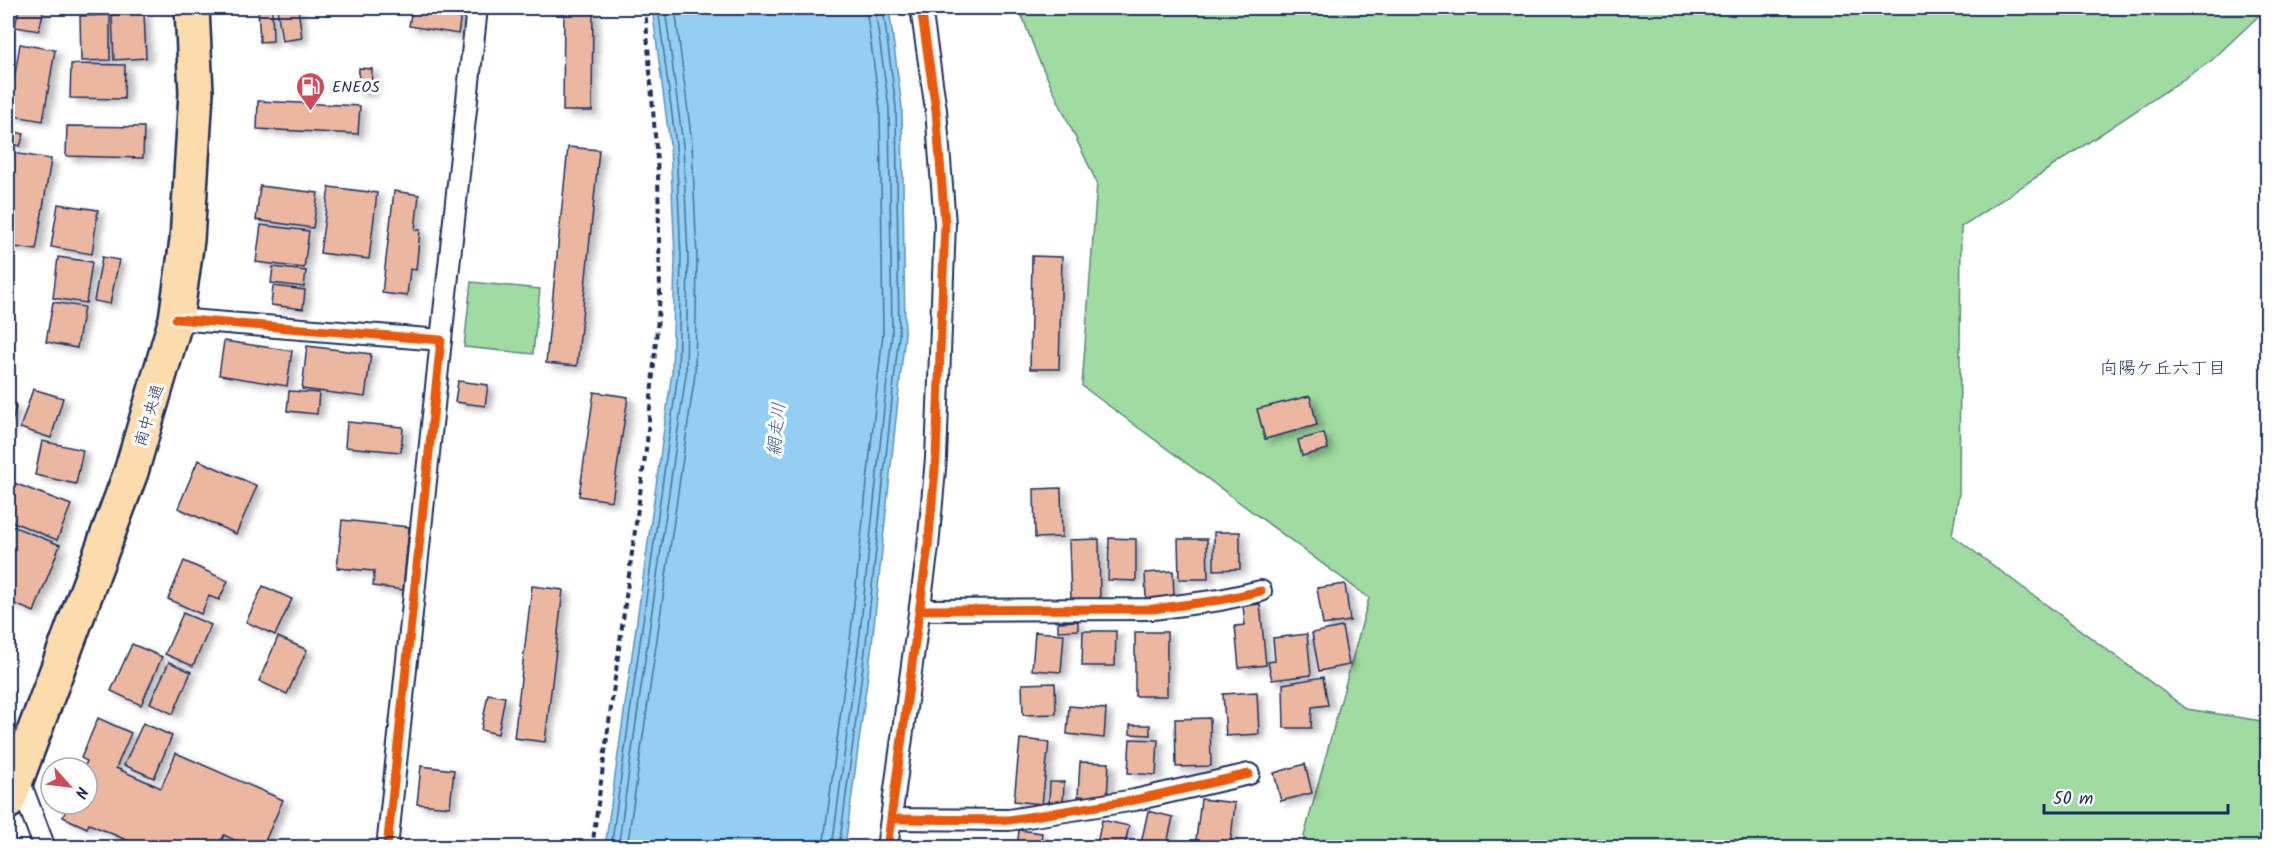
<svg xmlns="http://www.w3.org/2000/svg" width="2275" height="855" viewBox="0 0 2275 855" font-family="Kalam,'Klee One',sans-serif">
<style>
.green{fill:#a0dba2;stroke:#5e8580;stroke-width:1.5}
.water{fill:#92cff3;stroke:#628fb7;stroke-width:1.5}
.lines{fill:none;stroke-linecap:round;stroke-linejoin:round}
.shore{stroke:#4b6f9a;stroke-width:1.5}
.building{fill:#ecb7a0;stroke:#1b2f5e;stroke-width:1.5;filter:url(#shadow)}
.street-casing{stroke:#1b2f5e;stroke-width:24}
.highway-casing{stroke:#1b2f5e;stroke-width:38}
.path{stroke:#1b2f5e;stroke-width:4;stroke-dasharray:6 4.5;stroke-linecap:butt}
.street{stroke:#fff;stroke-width:20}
.highway{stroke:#fcdcac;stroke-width:33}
.cycleway-casing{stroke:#fff;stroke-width:13}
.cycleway{stroke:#e8590c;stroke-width:9}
.labels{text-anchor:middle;stroke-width:6;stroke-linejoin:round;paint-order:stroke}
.poi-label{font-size:16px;fill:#1b2f5e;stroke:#fff;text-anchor:start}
.street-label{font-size:16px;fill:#1b2f5e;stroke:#fff}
.neighbourhood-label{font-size:18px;fill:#1b2f5e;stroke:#fff}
.water-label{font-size:18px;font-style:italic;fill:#3f5f8b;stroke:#fff}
</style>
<defs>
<filter id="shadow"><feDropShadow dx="6" dy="4" stdDeviation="3" flood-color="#0004"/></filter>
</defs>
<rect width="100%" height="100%" fill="#fff"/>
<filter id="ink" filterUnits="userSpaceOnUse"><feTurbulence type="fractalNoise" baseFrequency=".0167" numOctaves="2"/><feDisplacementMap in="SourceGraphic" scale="12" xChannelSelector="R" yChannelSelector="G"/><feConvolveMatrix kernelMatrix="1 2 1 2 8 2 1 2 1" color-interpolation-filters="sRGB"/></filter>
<g filter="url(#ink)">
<g class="green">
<polygon points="1019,8 2267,8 2211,61 1961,227 1959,493 1952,535 2187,709 2267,722 2267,847 1304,847 1304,836 1369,598 1082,386 1097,183 1038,58"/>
<polygon points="471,282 540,289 533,354 464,347"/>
</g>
<polygon class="water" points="652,8 889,8 902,107 905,334 872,644 845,847 605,847 672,372 675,258 670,145"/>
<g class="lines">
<g class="shore">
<polyline points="611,848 678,373 681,258 676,145 658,8"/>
<polyline points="618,848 686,374 688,258 683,145 665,8"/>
<polyline points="627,848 695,374 697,258 692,144 675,8"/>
<polyline points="823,848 850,641 883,333 880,109 866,8"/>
<polyline points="832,848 859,642 892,334 889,108 875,8"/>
<polyline points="839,848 866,643 899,334 896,107 883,8"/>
</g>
</g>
<g class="building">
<polygon points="19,8 44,8 39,31 15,27"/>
<polygon points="83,8 144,8 83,11"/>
<polygon points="277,8 298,8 302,38 282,41"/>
<polygon points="412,8 462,8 458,34 409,26"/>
<polygon points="564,8 593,8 592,111 563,111"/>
<polygon points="258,9 272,9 273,41 260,42"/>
<polygon points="144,13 146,58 114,60 112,15"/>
<polygon points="110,15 110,60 81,61 80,16"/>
<polygon points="20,44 55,50 43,121 8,115"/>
<polygon points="71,64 125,65 124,99 70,98"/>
<polygon points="359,68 372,69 371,92 358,92"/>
<polygon points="258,101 360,106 358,134 257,129"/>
<polygon points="67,126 144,127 143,158 66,156"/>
<polygon points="8,130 24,134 20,146 8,143"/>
<polygon points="568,147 599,150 577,366 546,363"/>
<polygon points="13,153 51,159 36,250 8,246 8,187"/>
<polygon points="260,186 318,193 313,228 256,220"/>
<polygon points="329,187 377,193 369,259 320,253"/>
<polygon points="394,191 419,195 415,230 420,230 416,270 410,269 407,296 382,293"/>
<polygon points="58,204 98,210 92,254 51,247"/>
<polygon points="261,225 309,231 304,268 256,262"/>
<polygon points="1032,256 1062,257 1059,369 1030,369"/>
<polygon points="58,257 92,262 86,303 53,298"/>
<polygon points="102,257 119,260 110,304 94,301"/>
<polygon points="273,267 306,271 304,287 271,283"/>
<polygon points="273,286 305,290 303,309 271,305"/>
<polygon points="53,302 84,307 77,348 46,342"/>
<polygon points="224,341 292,351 287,386 219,375"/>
<polygon points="307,346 371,354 365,397 302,389"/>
<polygon points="458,381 488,385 485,406 455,402"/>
<polygon points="33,389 63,398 51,438 20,428"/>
<polygon points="289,391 319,393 317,414 287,411"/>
<polygon points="594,392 628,397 612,501 579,496"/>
<polygon points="1310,396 1317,425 1265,439 1257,409"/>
<polygon points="8,405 16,407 8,436"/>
<polygon points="347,422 403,427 401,452 345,447"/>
<polygon points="1324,433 1328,449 1302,456 1298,440"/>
<polygon points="42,441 83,450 76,484 35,475"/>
<polygon points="198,460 257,486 236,534 178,508"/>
<polygon points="14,483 71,505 57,540 8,520 8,498"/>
<polygon points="1061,488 1062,537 1035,538 1034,489"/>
<polygon points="342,520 409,527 403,590 373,586 374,571 337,568"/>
<polygon points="12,526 60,545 34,612 8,601 8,537"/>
<polygon points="1214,532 1240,532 1240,569 1214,570"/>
<polygon points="1109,538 1136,539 1136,581 1108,580"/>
<polygon points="1099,539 1100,600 1071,600 1069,540"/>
<polygon points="1178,539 1207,539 1208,579 1179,579"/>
<polygon points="184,561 228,581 219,600 209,596 201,614 168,599"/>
<polygon points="1173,571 1174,598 1146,600 1145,573"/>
<polygon points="1345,584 1350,621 1323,625 1317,588"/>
<polygon points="263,586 292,599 275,635 246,622"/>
<polygon points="532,586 563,590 545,742 514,738"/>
<polygon points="1260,604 1266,665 1239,668 1235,626 1245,625 1243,606"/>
<polygon points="183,613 211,625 193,666 165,654"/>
<polygon points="1078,621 1078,630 1058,631 1058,622"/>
<polygon points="1342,627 1349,665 1319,671 1312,633"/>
<polygon points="1083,631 1116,631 1115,666 1082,666"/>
<polygon points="1035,632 1064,634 1061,672 1032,670"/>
<rect x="1135" y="632" width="32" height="64"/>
<polygon points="1307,634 1311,675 1272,680 1268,662 1275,661 1273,638"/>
<polygon points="278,637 307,650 287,694 259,681"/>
<polygon points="132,644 162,657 141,705 111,691"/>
<polygon points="169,662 191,672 173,714 150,703"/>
<polygon points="1323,677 1328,705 1312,707 1311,728 1284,728 1283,684"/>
<polygon points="1055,683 1056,714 1023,715 1022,684"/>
<polygon points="1257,692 1259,734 1226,736 1223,694"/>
<polygon points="488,694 505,697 498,734 481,730"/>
<polygon points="1069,706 1106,709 1104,738 1067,734"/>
<polygon points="98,718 131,733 116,768 161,788 176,753 283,800 262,848 251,848 224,835 218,848 137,848 138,845 89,824 87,828 63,817 68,804 87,804 87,768 84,768 87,761 81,758"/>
<polygon points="1210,718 1211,766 1176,767 1175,719"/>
<polygon points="143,723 172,736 154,778 124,765"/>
<polygon points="1130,725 1150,725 1150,735 1130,734"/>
<polygon points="1020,739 1049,742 1042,804 1014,801"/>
<polygon points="1130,739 1158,740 1156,775 1128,773"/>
<polygon points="1080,762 1109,763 1107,798 1078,796"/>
<polygon points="1305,764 1312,793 1281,801 1274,773"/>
<polygon points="421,766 454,770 450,807 417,804"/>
<polygon points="1050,782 1064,782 1063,804 1049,803"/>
<polygon points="1201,799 1235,803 1230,848 1195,848"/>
<polygon points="1148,811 1173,817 1166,848 1140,848"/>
<polygon points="1102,820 1129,826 1124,848 1096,848"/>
<polygon points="1019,830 1042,833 1040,848 1017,848"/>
</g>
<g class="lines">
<defs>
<g id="street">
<polyline points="176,319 441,340 387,848"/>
<polyline points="441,340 477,8"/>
<polyline points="920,610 1153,609 1220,600 1261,591"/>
<polyline points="18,777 45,848"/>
<polyline points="892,819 1009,820 1135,800 1249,774"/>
<polyline points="887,848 928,547 936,458 945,224 936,110 921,8"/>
</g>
<polyline id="highway" points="8,802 131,472 176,319 187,240 196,93 192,8"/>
</defs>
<use href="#street" class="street-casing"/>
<use href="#highway" class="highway-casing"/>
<polyline class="path" points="592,848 647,442 660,295 658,173 645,8"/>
<use href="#street" class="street"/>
<use href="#highway" class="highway"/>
<defs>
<g id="cycleway">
<polyline points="176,319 441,340 387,848"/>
<polyline points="920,610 1153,609 1220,600 1261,591"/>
<polyline points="892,819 1009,820 1135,800 1249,774"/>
<polyline points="887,848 928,547 936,458 945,224 936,110 921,8"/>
</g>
</defs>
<use href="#cycleway" class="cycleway-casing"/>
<use href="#cycleway" class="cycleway"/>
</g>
</g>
<defs>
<symbol id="fuel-pin" viewBox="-11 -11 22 30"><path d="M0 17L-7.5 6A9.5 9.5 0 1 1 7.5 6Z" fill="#d1495b" stroke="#fff"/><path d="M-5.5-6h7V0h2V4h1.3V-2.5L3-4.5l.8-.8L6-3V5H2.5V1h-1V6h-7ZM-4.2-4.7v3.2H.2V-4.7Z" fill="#fff"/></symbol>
</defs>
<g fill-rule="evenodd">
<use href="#fuel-pin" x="294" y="70" width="33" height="45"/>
</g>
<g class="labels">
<g class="poi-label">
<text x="332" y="92">ENEOS</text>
</g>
<g class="street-label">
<text transform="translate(148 415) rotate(-73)" y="6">南中央通</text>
</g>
<g class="neighbourhood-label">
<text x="2163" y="374">向陽ケ丘六丁目</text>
</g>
<g class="water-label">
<text transform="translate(776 429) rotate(-84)" y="6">網走川</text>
</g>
</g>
<rect width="2275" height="855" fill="none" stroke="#fff" stroke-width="30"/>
<rect x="15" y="15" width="2245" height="825" fill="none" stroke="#1b2f5e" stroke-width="2" filter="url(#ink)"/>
<g transform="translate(69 786) rotate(118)"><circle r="28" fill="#ffffff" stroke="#a4acbf" stroke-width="1.5"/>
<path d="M0-4.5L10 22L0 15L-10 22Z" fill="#d1495b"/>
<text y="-9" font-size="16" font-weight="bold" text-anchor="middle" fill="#1b2f5e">N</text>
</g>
<path d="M2044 804v9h184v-9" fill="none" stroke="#1b2f5e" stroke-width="3"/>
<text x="2053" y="804" font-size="18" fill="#1b2f5e" stroke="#ffffff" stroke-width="4.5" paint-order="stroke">50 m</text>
</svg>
